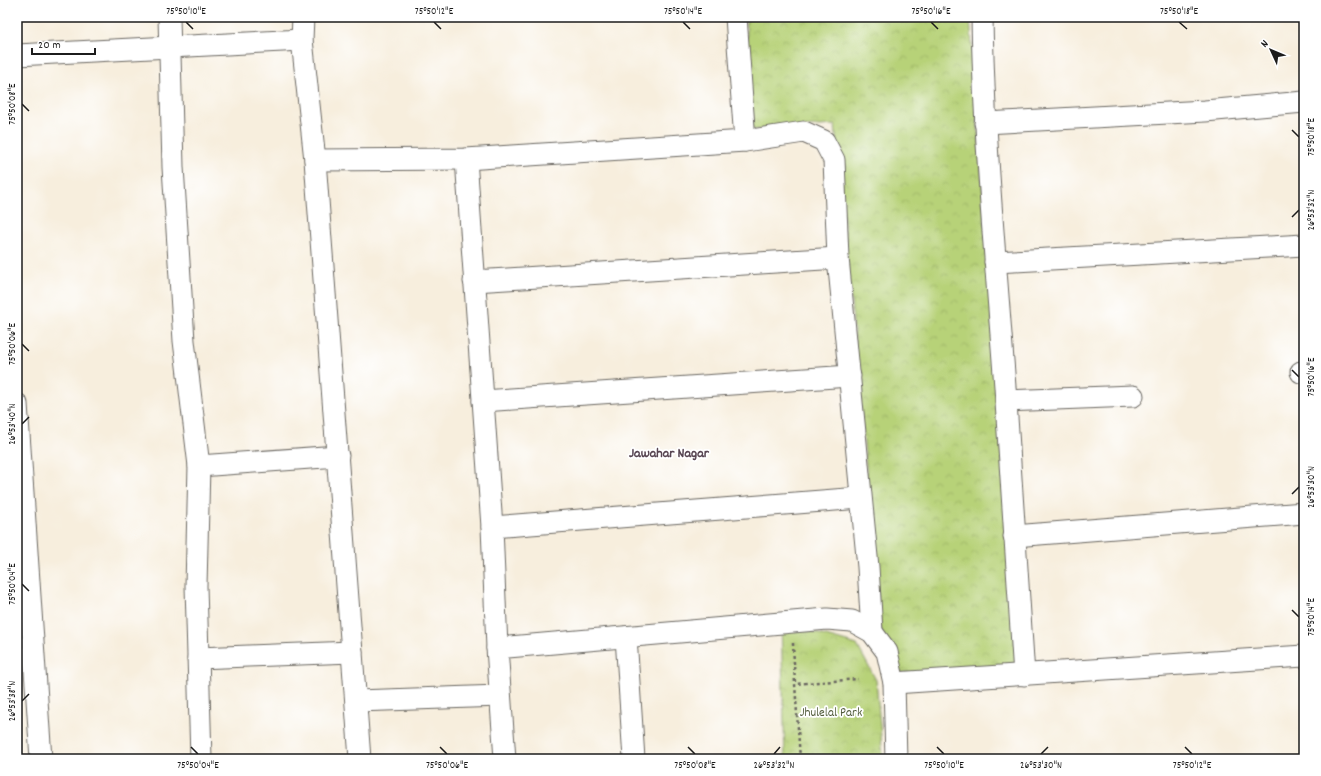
<svg xmlns="http://www.w3.org/2000/svg" width="1321" height="776" viewBox="0 0 1321 776" font-family="Dekko,sans-serif">
<style>
.park{fill:url(#park-crowns);stroke:#6a774a}
.lines{fill:none;stroke-linecap:round;stroke-linejoin:round}
.minor-casing{stroke:#696660;stroke-width:23}
.path{stroke:#696660;stroke-width:2.5;stroke-dasharray:3 3;stroke-linecap:butt}
.minor{stroke:#fff;stroke-width:21}
.ticks{fill:none;stroke:#1c1c1c;stroke-width:1.5}
.labels{text-anchor:middle;stroke-width:3.5;stroke-linejoin:round;paint-order:stroke}
.park-label{font-size:13px;fill:#525c3c;stroke:#fff}
.neighbourhood-label{font-size:14px;font-weight:bold;fill:#584653;stroke:#fff}
.neatline{fill:none;stroke:#1c1c1c;stroke-width:1.5}
.ticks-label{font-size:10px;text-anchor:middle;fill:#1c1c1c}
</style>
<defs>
<pattern id="park-crowns" width="20" height="18" patternUnits="userSpaceOnUse"><rect width="20" height="18" fill="#b7d278"/><path d="M2 6a3 3 0 1 1 6 0M12 15a3 3 0 1 1 6 0" fill="none" stroke="#9db467"/></pattern>
</defs>
<rect width="100%" height="100%" fill="#fff"/>
<filter id="ink" filterUnits="userSpaceOnUse"><feTurbulence type="fractalNoise" baseFrequency=".025" numOctaves="2"/><feDisplacementMap in="SourceGraphic" scale="8" xChannelSelector="R" yChannelSelector="G"/><feConvolveMatrix kernelMatrix="1 2 1 2 8 2 1 2 1" color-interpolation-filters="sRGB"/></filter>
<filter id="wash" filterUnits="userSpaceOnUse"><feTurbulence type="fractalNoise" baseFrequency=".012" numOctaves="4" result="noise"/><feDisplacementMap in="SourceGraphic" scale="16" xChannelSelector="R" yChannelSelector="G"/><feGaussianBlur stdDeviation="0.9" result="paint"/><feColorMatrix in="noise" values="0 0 0 0 0 0 0 0 0 0 0 0 0 0 0 0 0 1.4 0 .05"/><feComposite in="paint" operator="in"/></filter>
<g filter="url(#wash)">
<rect width="100%" height="100%" fill="#f7eedd"/>
<g class="park">
<polygon points="746,17 970,17 1017,669 901,673 881,630 835,125 752,130"/>
<polygon points="781,623 857,645 876,680 883,759 785,759"/>
</g>
</g>
<g filter="url(#ink)">
<g class="lines">
<defs>
<g id="minor">
<polyline points="169,17 173,167 184,341 199,466 338,456"/>
<polyline points="303,17 302,40 315,160 360,759"/>
<polyline points="736,17 745,141"/>
<path d="M982 17C984 141 996 264 1005 387 1012 483 1017 579 1024 675"/>
<polyline points="17,55 302,40"/>
<polyline points="985,123 1205,111 1304,102"/>
<polyline points="466,159 492,527 497,648 505,759"/>
<polyline points="315,160 466,159 745,141 804,132 824,141 834,160 838,258 868,567 872,632"/>
<polyline points="995,262 1304,245"/>
<polyline points="474,281 838,258"/>
<polyline points="1301,372 1304,372"/>
<polyline points="483,401 850,376"/>
<polyline points="1006,401 1133,396"/>
<polyline points="17,404 41,759"/>
<polyline points="199,466 196,586 201,759"/>
<polyline points="492,527 860,498"/>
<polyline points="1014,536 1304,513"/>
<polyline points="626,637 634,759"/>
<polyline points="497,648 827,619 852,621 872,632 887,652 894,683 896,759"/>
<polyline points="198,658 352,652"/>
<polyline points="894,683 1304,656"/>
<polyline points="357,701 500,696"/>
</g>
</defs>
<use href="#minor" class="minor-casing"/>
<g class="path">
<polyline points="793,643 795,684"/>
<polyline points="800,759 795,684 858,679"/>
</g>
<use href="#minor" class="minor"/>
</g>
</g>
<path class="ticks" d="M186 22 193 29M434 22 441 29M683 22 690 29M931 22 938 29M1179 22 1187 29M22 104 29 111M1292 130 1299 137M1292 217 1299 210M22 344 29 351M1292 370 1299 377M22 424 29 417M1292 494 1299 487M22 584 29 591M1292 610 1299 617M22 701 29 694M191 747 198 754M440 747 447 754M688 747 695 754M937 747 944 754M1185 747 1192 754M774 754 780 747M1041 754 1048 747"/>
<g class="labels">
<g class="park-label">
<text x="831" y="716">Jhulelal Park</text>
</g>
<g class="neighbourhood-label">
<text x="669" y="457">Jawahar Nagar</text>
</g>
</g>
<rect width="1321" height="776" fill="none" stroke="#fff" stroke-width="44"/>
<g transform="translate(1271 50) rotate(314)" stroke="#ffffff" stroke-width="3" paint-order="stroke">
<path d="M0-3L7 15L0 10L-7 15Z" fill="#1c1c1c"/>
<text y="-6" font-size="11" font-weight="bold" text-anchor="middle" fill="#1c1c1c">N</text>
</g>
<path d="M32 48v6h63v-6" fill="none" stroke="#1c1c1c" stroke-width="2"/>
<text x="38" y="48" font-size="12" fill="#1c1c1c" stroke="#ffffff" stroke-width="3" paint-order="stroke">20 m</text>
<rect x="22" y="22" width="1277" height="732" class="neatline"/>
<g class="ticks-label">
<text x="186" y="14">75°50'10"E</text>
<text x="434" y="14">75°50'12"E</text>
<text x="683" y="14">75°50'14"E</text>
<text x="931" y="14">75°50'16"E</text>
<text x="1179" y="14">75°50'18"E</text>
<text transform="translate(11 104) rotate(-90)" y="4">75°50'08"E</text>
<text transform="translate(1310 137) rotate(-90)" y="4">75°50'18"E</text>
<text transform="translate(1310 210) rotate(-90)" y="4">26°53'32"N</text>
<text transform="translate(11 344) rotate(-90)" y="4">75°50'06"E</text>
<text transform="translate(1310 377) rotate(-90)" y="4">75°50'16"E</text>
<text transform="translate(11 424) rotate(-90)" y="4">26°53'40"N</text>
<text transform="translate(1310 487) rotate(-90)" y="4">26°53'30"N</text>
<text transform="translate(11 584) rotate(-90)" y="4">75°50'04"E</text>
<text transform="translate(1310 617) rotate(-90)" y="4">75°50'14"E</text>
<text transform="translate(11 701) rotate(-90)" y="4">26°53'38"N</text>
<text x="198" y="768">75°50'04"E</text>
<text x="447" y="768">75°50'06"E</text>
<text x="695" y="768">75°50'08"E</text>
<text x="774" y="768">26°53'32"N</text>
<text x="944" y="768">75°50'10"E</text>
<text x="1041" y="768">26°53'30"N</text>
<text x="1192" y="768">75°50'12"E</text>
</g>
</svg>
